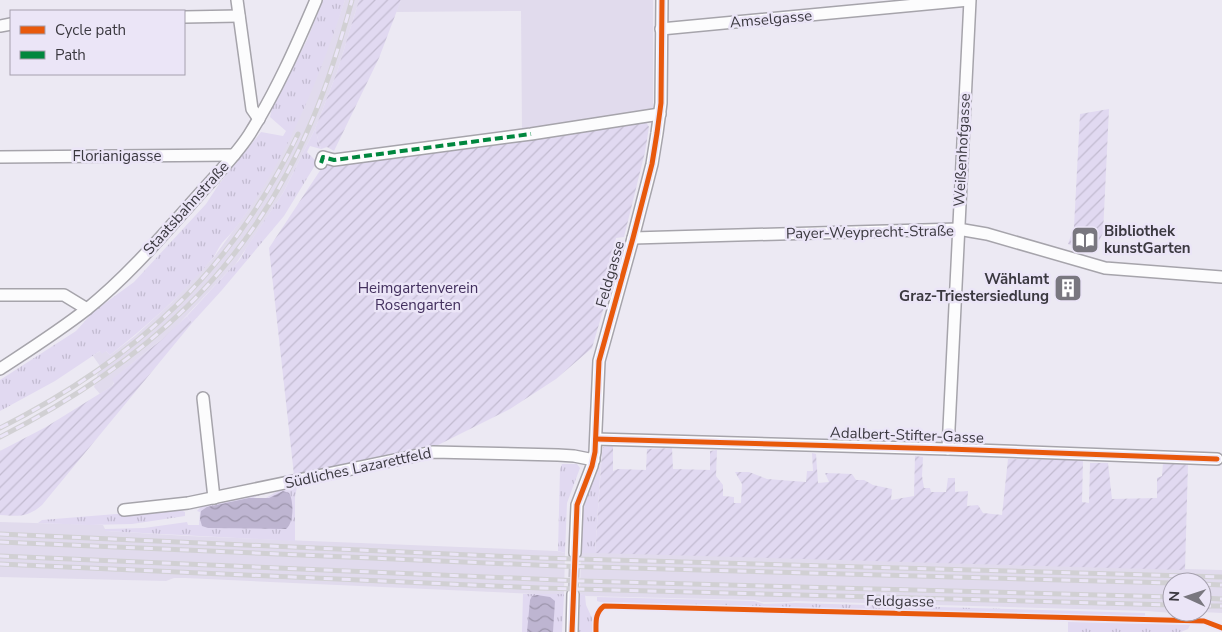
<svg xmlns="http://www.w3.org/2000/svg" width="1222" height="632" viewBox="0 0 1222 632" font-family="'Nunito Sans',sans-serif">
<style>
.built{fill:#e1dbed}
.grass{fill:url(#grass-tufts)}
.garden{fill:url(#garden-furrows)}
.water{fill:url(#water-waves)}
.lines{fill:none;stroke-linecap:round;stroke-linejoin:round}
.minor-tunnel{stroke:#c9c6cf;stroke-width:11;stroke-dasharray:11 5.5;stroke-linecap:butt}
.minor-casing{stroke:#a6a4ab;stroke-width:14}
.minor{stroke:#fcfcfd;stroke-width:11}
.rail-casing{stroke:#d1d0d3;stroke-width:5}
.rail{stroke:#ebe5f7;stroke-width:3;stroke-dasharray:9;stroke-linecap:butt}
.quiet{stroke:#00873e;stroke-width:4;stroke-dasharray:8 4;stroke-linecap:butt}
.cycleway-casing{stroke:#ebe5f7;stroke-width:8}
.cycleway{stroke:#e8590c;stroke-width:5}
.labels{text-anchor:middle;stroke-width:5;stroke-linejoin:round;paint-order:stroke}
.street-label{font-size:15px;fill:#3b3940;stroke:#ebe5f7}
.poi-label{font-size:15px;font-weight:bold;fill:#3b3940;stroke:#ebe5f7;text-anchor:start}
.park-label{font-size:15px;fill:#422f5d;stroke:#ebe5f7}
</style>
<defs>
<pattern id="grass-tufts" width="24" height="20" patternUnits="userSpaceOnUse" patternTransform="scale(1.25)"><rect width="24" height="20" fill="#e1d9f1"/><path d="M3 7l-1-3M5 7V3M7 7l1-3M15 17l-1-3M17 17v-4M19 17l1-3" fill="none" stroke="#c2bbd0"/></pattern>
<pattern id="garden-furrows" width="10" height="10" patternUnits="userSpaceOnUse" patternTransform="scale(1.25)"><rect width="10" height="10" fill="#e1d9f1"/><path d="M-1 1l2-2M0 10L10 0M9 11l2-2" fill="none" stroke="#c2bbd0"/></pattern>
<pattern id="water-waves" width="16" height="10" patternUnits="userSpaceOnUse" patternTransform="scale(1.25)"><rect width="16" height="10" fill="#beb5d1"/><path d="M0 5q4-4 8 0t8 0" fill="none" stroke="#9c94ab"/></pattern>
</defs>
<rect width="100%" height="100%" fill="#ece9f3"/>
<g class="built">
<polygon points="345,0 359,0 337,72 315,129 283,193 235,265 231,268 174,329 113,379 114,382 112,386 100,394 94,387 100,366 93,356 100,351 106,351 110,355 135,336 172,302 214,257 249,209 273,169 297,122 320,69"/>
<polygon points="401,0 653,0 653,109 522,131 521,11 396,12"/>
<polygon points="0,522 103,525 106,531 188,536 557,551 565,553 564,594 557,595 185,578 174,578 166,581 0,577"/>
<polygon points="590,552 1222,570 1222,613 1202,612 1202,582 1172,582 1172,612 1177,612 1172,613 1147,611 795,601 788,602 762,602 755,600 586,596 580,594 581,553"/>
</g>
<g class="grass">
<path d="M323 0H345C319 79 287 159 237 226 233 232 227 237 222 243 218 248 216 254 212 259 182 295 147 326 110 355L106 351 102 354 100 351 55 381 0 411V380L76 331 93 312 134 282 206 204 219 184 261 132 283 136 286 131 270 117 272 108 307 40Z"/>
<path d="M315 129 321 149 310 146 307 152 317 162 284 216 222 290 192 323 187 316 231 268C238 263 243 256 246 248L283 193Z"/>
<polygon points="601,462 595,553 581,553 584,504 590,487"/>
<polygon points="562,464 577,464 580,468 567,503 565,553 558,551 560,469"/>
<path d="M297 487 295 497V541L105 531V529L144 528 187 522 188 525H199L200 512 197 511C205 500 248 495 262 494L251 499 259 502 283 488Z"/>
<polygon points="178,509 185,512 185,516 132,524 88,525 38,523 42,520"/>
<polygon points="523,594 564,594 562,632 522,632"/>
<polygon points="580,594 585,595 586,605 592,618 593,632 579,632"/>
<polygon points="597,597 754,601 764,604 796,603 1145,613 1145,617 600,602 597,601"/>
<polygon points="1068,622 1190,625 1188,629 1181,632 1068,632"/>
</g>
<g class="garden">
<polygon points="359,0 401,0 379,58 334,151 327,147 321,149 315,129 337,72"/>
<polygon points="1109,109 1103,233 1093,253 1068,244 1074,227 1080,114"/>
<polygon points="645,120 649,127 645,152 624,237 616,238 615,243 622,246 592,348 556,379 510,409 432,448 294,475 269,248 323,166 411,155"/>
<path d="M187 316 192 323 42 505C27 518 18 516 0 515V451L46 427 112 386 114 383 112 379 160 341Z"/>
<polygon points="613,445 613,471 618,469 646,470 647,449 672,448 673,469 710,470 710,451 717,450 716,476 723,485 723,496 734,497 734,503 741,503 742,484 735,472 749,472 767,479 806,482 807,471 813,471 812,453 816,454 818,483 829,482 825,473 852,474 856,480 864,480 873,485 892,489 891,500 914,496 915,456 923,457 922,476 924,488 930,488 931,492 946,492 948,478 955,478 955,492 968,491 967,506 978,505 983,513 1002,515 1008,459 1083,460 1082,502 1089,503 1090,463 1108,463 1112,499 1157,498 1157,478 1162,476 1163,463 1188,464 1185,570 595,553 602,453 603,447"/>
</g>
<g class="water">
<path d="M283 491 289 493C294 501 294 523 286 529L208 528 202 526 200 519 201 511 207 507 249 498H269Z"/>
<polygon points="537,595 550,597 555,601 553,632 527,632 530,600 532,596"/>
</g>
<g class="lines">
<polyline class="minor-tunnel" points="573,594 575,553"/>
<defs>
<g id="minor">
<polyline points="237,0 252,109 259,119"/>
<polyline points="184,17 239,16"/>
<polyline points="0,26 11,24"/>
<polyline points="661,29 969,0"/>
<polyline points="0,157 234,155"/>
<polyline points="321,163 323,157 334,160 531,134 660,114"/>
<polyline points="633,238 958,229 987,234 1105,268 1222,277"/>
<polyline points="0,295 64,295 87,309"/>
<path d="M0 369C29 350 59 331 87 309 127 277 161 237 195 199 213 178 234 158 249 135 276 92 296 47 316 0"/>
<polyline points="203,398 214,498"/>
<polyline points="596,439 948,449 1217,459"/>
<polyline points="948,449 970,0"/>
<polyline points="124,510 188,503 433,452 558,455 574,456 594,460"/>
<polyline points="575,553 577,505 592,466 595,452 599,361 633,238 652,164 657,133 661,103 662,0"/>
<polyline points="572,632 573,594"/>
</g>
</defs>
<use href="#minor" class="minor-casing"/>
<use href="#minor" class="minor"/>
<defs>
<g id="rail">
<path d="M0 428C135 360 232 271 298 134"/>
<path d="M0 437C142 365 251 269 313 118 329 80 341 40 352 0"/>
<polyline points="0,534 540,558 1222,577"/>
<polyline points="0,542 558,566 1172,583"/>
<polyline points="0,556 581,581 1172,597"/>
<polyline points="0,564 540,588 1172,605"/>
<polyline points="1202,584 1222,585"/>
<polyline points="1202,598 1222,599"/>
<polyline points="1202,606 1222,606"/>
</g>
</defs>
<use href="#rail" class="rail-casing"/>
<use href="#rail" class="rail"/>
<polyline class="quiet" points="321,163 323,157 334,160 531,134"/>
<defs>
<g id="cycleway">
<polyline points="596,439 948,449 1217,459"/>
<polyline points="572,632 577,505 592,466 595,452 599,361 633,238 652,164 657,133 661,103 662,0"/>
<path d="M596 632C596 621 595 613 604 606L1204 621 1222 628"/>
</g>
</defs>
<use href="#cycleway" class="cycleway-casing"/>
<use href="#cycleway" class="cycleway"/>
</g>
<defs>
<symbol id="library-square" viewBox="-11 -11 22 22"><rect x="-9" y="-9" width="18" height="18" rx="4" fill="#79777f" stroke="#ebe5f7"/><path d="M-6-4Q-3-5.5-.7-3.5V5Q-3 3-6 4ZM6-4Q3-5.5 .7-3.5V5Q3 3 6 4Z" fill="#fff"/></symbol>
<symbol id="building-square" viewBox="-11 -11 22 22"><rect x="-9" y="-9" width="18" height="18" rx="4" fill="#79777f" stroke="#ebe5f7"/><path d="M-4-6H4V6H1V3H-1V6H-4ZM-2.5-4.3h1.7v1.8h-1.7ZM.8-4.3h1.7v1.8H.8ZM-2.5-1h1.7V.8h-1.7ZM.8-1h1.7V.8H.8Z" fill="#fff"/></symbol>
</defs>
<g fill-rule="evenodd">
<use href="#library-square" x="1069" y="224" width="32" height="32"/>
<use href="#building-square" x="1052" y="272" width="32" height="32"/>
</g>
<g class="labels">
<g class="street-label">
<text transform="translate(771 19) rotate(-5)" y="5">Amselgasse</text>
<text transform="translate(962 150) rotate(-87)" y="5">Weißenhofgasse</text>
<text x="117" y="161">Florianigasse</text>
<text transform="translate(186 208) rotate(-48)" y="5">Staatsbahnstraße</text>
<text transform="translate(870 232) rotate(-1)" y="5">Payer-Weyprecht-Straße</text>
<text transform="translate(610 274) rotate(-74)" y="5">Feldgasse</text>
<text transform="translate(907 435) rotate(2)" y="5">Adalbert-Stifter-Gasse</text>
<text transform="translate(358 468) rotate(-12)" y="5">Südliches Lazarettfeld</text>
<text transform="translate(900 601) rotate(1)" y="5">Feldgasse</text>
</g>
<g class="poi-label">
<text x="1104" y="236">Bibliothek<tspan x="1104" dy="17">kunstGarten</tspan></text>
<text x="1049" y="284" text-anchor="end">Wählamt<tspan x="1049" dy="17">Graz-Triestersiedlung</tspan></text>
</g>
<g class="park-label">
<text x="418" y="293">Heimgartenverein<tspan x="418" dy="17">Rosengarten</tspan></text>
</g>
</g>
<rect x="10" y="10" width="175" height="65" fill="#ebe5f7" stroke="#a5a0ae"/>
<rect x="20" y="26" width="25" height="8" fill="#e8590c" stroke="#a5a0ae"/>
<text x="55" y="35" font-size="15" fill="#3b3940">Cycle path</text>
<rect x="20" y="51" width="25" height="8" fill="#00873e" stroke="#a5a0ae"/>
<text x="55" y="60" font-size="15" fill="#3b3940">Path</text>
<g transform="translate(1187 597) rotate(273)"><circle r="24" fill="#ebe5f7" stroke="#a5a0ae"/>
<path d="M0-4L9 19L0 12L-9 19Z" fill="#79777f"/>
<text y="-8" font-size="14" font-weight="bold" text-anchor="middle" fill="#3b3940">N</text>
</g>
</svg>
